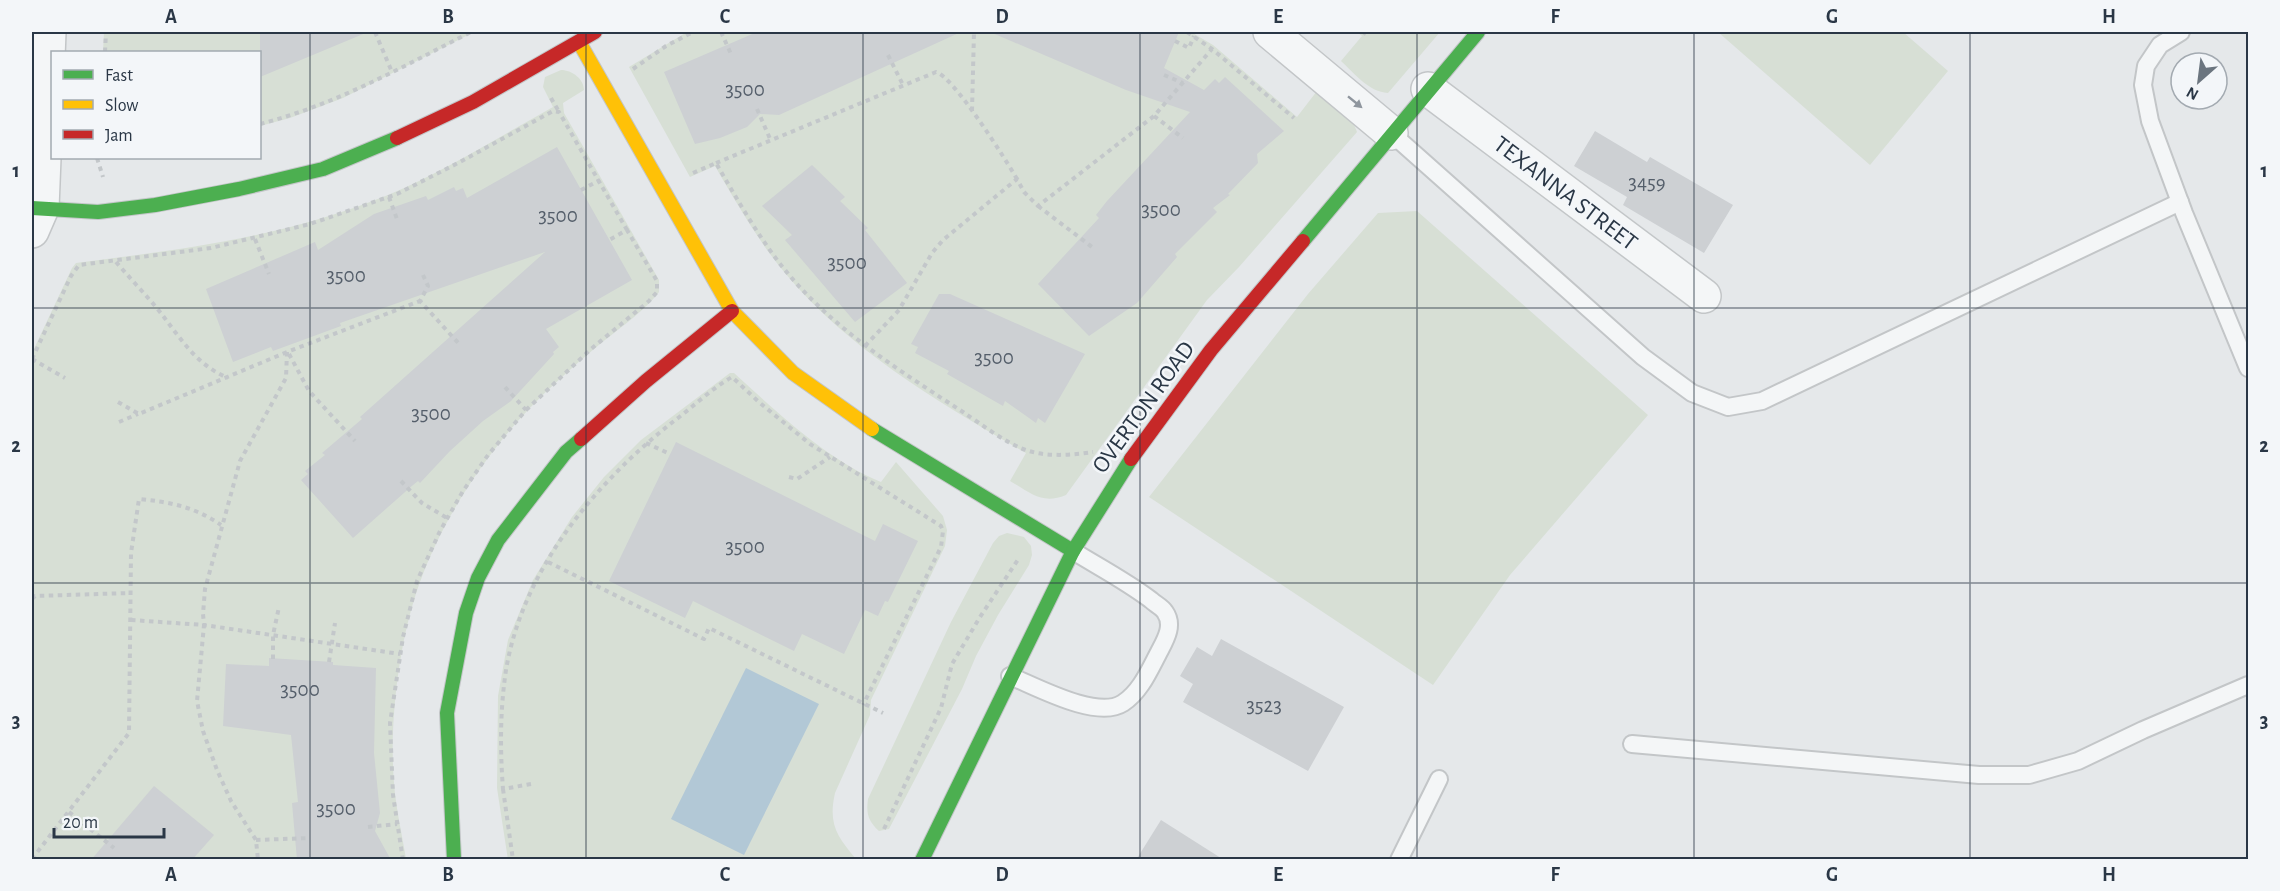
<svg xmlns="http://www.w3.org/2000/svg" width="2280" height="891" viewBox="0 0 2280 891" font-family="'Alegreya Sans',sans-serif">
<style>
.green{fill:#d7dfd5}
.water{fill:#b2c8d6}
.building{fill:#cdd0d3}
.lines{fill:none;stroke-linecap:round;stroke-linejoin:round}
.lane-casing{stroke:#c3c6c8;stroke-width:20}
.street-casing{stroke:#c3c6c8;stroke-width:36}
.fast-casing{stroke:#c3c6c8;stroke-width:16}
.slow-casing{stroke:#c3c6c8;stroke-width:16}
.jam-casing{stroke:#c3c6c8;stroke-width:16}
.path{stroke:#c3c7ca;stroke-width:4;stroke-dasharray:4.5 4.5;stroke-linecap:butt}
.lane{stroke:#f4f6f7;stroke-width:16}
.street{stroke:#f4f6f7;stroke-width:33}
.fast{stroke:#4caf50;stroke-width:14}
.slow{stroke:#ffc107;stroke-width:14}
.jam{stroke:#c62828;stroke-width:14}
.oneway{fill:#8f969e}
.grid{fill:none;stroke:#2a3746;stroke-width:1.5;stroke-opacity:0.55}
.labels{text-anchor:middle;stroke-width:5;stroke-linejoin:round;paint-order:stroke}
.number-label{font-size:21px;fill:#545e6a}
.street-label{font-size:24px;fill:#2a3746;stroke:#f3f6f9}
.neatline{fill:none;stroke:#2a3746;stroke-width:2}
.grid-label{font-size:20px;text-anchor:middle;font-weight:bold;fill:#2a3746}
</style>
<rect width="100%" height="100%" fill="#e5e8ea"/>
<g class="green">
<polygon points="104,32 474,32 343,98 290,118 260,126 260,52 103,52"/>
<path d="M687 32H1191L1213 45 1297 117 1317 91 1353 122 1357 132 1239 267 1207 300 1066 495C1042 505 1031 493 1010 481L1026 453C941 404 849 350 785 273 758 241 736 202 715 166L690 177 629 67Z"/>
<path d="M1357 32H1440L1388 93C1369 92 1355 74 1341 61L1362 36Z"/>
<polygon points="1718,32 1903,32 1948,71 1870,165"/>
<path d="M561 70C572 70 584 79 584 90L563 103 564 113 659 280V292C644 311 624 325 605 340 578 362 552 385 528 410 482 459 443 519 420 582 399 639 389 722 394 783 396 809 402 834 406 859H32V353L72 268 76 263C185 249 285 237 388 195 445 171 499 137 553 107L543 87 545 77Z"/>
<polygon points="1417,211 1648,415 1510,575 1433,685 1149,497 1308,294 1378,213"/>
<path d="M730 373H734C778 413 827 460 881 482L896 462 943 516 947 530 945 546 871 700 870 715 835 793C828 824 837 836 856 859L508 860 497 788 498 696 508 640 533 580 572 517 604 477 641 440Z"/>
<path d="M1007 533 1024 537 1031 546 1032 555 1029 565 998 615 976 656 962 689 889 829 879 831C868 821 866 813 868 799L951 622 993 543 999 536Z"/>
</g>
<polygon class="water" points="746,668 819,704 744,855 671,819"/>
<g class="building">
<polygon points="260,32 368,32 260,77"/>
<polygon points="757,32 961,32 779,115 760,114 747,127 720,138 695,144 664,72"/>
<polygon points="990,32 1179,32 1164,68 1204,90 1215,79 1219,83 1225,77 1284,131 1257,154 1258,163 1228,194 1230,195 1213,208 1217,212 1175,254 1177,257 1137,303 1089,336 1038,284 1099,218 1096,215 1107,201 1190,112 1126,90"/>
<polygon points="1595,131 1647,162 1650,157 1733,205 1704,253 1623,205 1627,197 1574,166"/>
<polygon points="557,147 632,280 546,329 559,347 553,352 554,354 511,401 483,421 450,451 420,483 418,481 413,485 353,538 301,480 308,474 305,471 325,455 322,453 362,419 360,417 545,252 340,323 341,326 273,351 271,347 233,362 206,289 315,242 318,250 374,214 426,196 428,200 454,187 456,191 463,188 467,198"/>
<polygon points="812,165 845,197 840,201 868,228 865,230 907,283 855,322 785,240 792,235 762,206"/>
<polygon points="939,294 950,294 1085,354 1045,423 1038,418 1036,423 1005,401 1003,406 947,374 949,371 915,353 918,347 911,344"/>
<polygon points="676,442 875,541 883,524 918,541 888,602 885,601 878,616 865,610 844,654 802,634 794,651 693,601 685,618 609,581"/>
<polygon points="1221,639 1344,707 1308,771 1183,702 1193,684 1180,676 1197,647 1212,656"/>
<polygon points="269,658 333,662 333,665 376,668 374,753 380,813 375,831 391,860 297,860 292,803 298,802 291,735 223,726 226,664 269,666"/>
<polygon points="154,786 214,835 192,860 91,860"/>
<polygon points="1161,820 1224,860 1136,860"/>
</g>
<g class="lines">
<defs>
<g id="lane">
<polyline points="2181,32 2160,45 2146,66 2143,85 2150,121 2184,213 2248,368"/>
<polyline points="1391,133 1643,357 1692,393 1728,407 1762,401 2180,202"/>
<path d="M1010 676C1037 687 1097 720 1123 703 1140 692 1149 671 1158 654 1164 642 1175 626 1165 612 1162 607 1155 604 1151 600 1126 581 1099 567 1073 551"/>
<polyline points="1632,744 1979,775 2029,775 2078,761 2143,730 2248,685"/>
<polyline points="1399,860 1439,779"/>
</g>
<g id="street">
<polyline points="1270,32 1391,133"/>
<polyline points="1428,89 1704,296"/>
<polyline points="32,231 42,208 49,32"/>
</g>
<g id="fast">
<polyline points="32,208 98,212 155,205 239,189 323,169 397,138"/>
<polyline points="1303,241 1478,32"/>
<polyline points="872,429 1073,551"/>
<polyline points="454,860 447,713 466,613 478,578 498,540 566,452 581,439"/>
<polyline points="922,860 1073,551 1131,459"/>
</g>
<polyline id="slow" points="579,42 732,311 793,373 872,429"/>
<g id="jam">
<polyline points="397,138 473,102 595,32"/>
<polyline points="581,439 646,381 732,311"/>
<polyline points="1131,459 1211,350 1303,241"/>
</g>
</defs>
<use href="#lane" class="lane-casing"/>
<use href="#street" class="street-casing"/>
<use href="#fast" class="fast-casing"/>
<use href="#slow" class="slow-casing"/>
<use href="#jam" class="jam-casing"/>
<g class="path">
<polyline points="375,32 392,72"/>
<polyline points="721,32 731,54"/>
<polyline points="1187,32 1212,49 1294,118"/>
<polyline points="1363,32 1366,34"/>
<polyline points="1175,41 1189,48 1194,36"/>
<polyline points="105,52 106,32"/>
<polyline points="888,55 903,85"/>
<polyline points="633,69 666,46 693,32"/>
<polyline points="1164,75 1183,83"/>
<polyline points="551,98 558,110"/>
<polyline points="757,109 771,141"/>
<polyline points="972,111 974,32"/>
<polyline points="1154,116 1183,138"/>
<path d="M260 124C337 104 400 68 471 32"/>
<polyline points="97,158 103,177"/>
<path d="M716 163 936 72C953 76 1006 160 1017 179"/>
<path d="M693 173 716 163C737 199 759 238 785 270 833 329 900 371 963 412 981 424 1008 445 1029 451 1049 457 1073 455 1093 452"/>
<polyline points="581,190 600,180"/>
<polyline points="389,197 398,222"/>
<polyline points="1038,206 1092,247"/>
<polyline points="255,239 269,274"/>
<path d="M116 262C129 277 143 292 156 307 178 334 194 364 228 378"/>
<polyline points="423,275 428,286 420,301 461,346"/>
<polyline points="865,346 899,310 932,253 943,240 1017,179 1024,192 1038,206 1154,116 1212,49"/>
<polyline points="287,352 286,378 240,461 205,589 203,614 204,625 400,654"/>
<polyline points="289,354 309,391 355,441"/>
<polyline points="32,359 71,276 79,265 211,248 310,224 397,194 460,162 553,111 559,112 627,230"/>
<polyline points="32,359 65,378"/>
<polyline points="118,402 139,414 287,352 420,301"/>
<polyline points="526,410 591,349 649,301 657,292 657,281 627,230 609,240"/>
<polyline points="119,422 138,414"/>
<polyline points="646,443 670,454"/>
<polyline points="789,477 797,479 830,457"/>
<polyline points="401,481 422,503 447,518"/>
<polyline points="548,562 704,639 709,628 883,713"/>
<polyline points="32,599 35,596 130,593"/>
<polyline points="131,620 204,625 197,701 203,731 217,770 231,801 256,840 258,860"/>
<polyline points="273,659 273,635 279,607"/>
<polyline points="329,662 335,623"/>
<path d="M531 784 503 789C500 749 500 710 506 670 523 569 595 483 674 421 693 407 711 389 732 377L760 403 810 444 941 526 943 531 941 547 863 705"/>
<polyline points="503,789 513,860"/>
<polyline points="69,812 114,848"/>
<polyline points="368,827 397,824"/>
<polyline points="884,829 941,708 952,664 980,617 1019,558"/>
<polyline points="256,840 309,838"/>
<path d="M32 859 129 733 131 553 139 499C170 502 195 507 221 525"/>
<polyline points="403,860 393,795 390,723 403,637 417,581 440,531 463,491 488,455 526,410 504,386"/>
</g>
<use href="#lane" class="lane"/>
<use href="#street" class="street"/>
<use href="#fast" class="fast"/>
<use href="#slow" class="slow"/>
<use href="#jam" class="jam"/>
</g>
<defs><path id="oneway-solid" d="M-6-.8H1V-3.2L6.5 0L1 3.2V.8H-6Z" transform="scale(1.5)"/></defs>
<use class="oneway" href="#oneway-solid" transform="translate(1355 102) rotate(39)"/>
<path class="grid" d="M310 32V860M586 32V860M863 32V860M1140 32V860M1417 32V860M1694 32V860M1970 32V860M32 308H2248M32 583H2248"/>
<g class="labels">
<g class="number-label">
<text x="745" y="96">3500</text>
<text x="1647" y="189">3459</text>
<text x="1161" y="216">3500</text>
<text x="558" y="222">3500</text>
<text x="847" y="269">3500</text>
<text x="346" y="282">3500</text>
<text x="994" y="364">3500</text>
<text x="431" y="420">3500</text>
<text x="745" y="553">3500</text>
<text x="300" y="696">3500</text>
<text x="1264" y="712">3523</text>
<text x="336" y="815">3500</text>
</g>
<g class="street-label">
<text transform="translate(1566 193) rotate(37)" y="8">TEXANNA STREET</text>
<text transform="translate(1143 407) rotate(-54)" y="8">OVERTON ROAD</text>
</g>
</g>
<rect width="2280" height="891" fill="none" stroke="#f3f6f9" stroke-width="66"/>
<rect x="51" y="51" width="210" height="108" fill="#f3f6f9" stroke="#a3aab1" stroke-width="1.5"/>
<rect x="63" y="70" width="30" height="9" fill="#4caf50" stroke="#a3aab1" stroke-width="1.5"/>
<text x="105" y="81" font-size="18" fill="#2a3746">Fast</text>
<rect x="63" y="100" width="30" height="9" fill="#ffc107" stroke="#a3aab1" stroke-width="1.5"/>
<text x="105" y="111" font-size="18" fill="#2a3746">Slow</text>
<rect x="63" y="130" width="30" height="9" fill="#c62828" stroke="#a3aab1" stroke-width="1.5"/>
<text x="105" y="141" font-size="18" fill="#2a3746">Jam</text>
<g transform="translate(2199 81) rotate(208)"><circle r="28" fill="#f3f6f9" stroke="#a3aab1" stroke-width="1.5"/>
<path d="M0-4.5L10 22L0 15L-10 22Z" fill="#6b757f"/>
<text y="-9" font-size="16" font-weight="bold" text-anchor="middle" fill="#2a3746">N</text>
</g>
<path d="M54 828v9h110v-9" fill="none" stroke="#2a3746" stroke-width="3"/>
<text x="63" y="828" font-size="18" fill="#2a3746" stroke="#f3f6f9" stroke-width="4.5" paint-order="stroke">20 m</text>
<rect x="33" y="33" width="2214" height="825" class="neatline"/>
<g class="grid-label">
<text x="171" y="23">A</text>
<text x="448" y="23">B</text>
<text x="725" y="23">C</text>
<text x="1002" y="23">D</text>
<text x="1278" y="23">E</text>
<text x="1555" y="23">F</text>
<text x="1832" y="23">G</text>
<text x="2109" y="23">H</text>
<text x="16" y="177">1</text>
<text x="2264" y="177">1</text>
<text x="16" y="452">2</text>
<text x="2264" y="452">2</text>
<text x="16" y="727">3</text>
<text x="2264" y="727">3</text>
<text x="171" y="881">A</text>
<text x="448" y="881">B</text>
<text x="725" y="881">C</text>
<text x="1002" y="881">D</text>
<text x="1278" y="881">E</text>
<text x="1555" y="881">F</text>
<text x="1832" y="881">G</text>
<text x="2109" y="881">H</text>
</g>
</svg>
